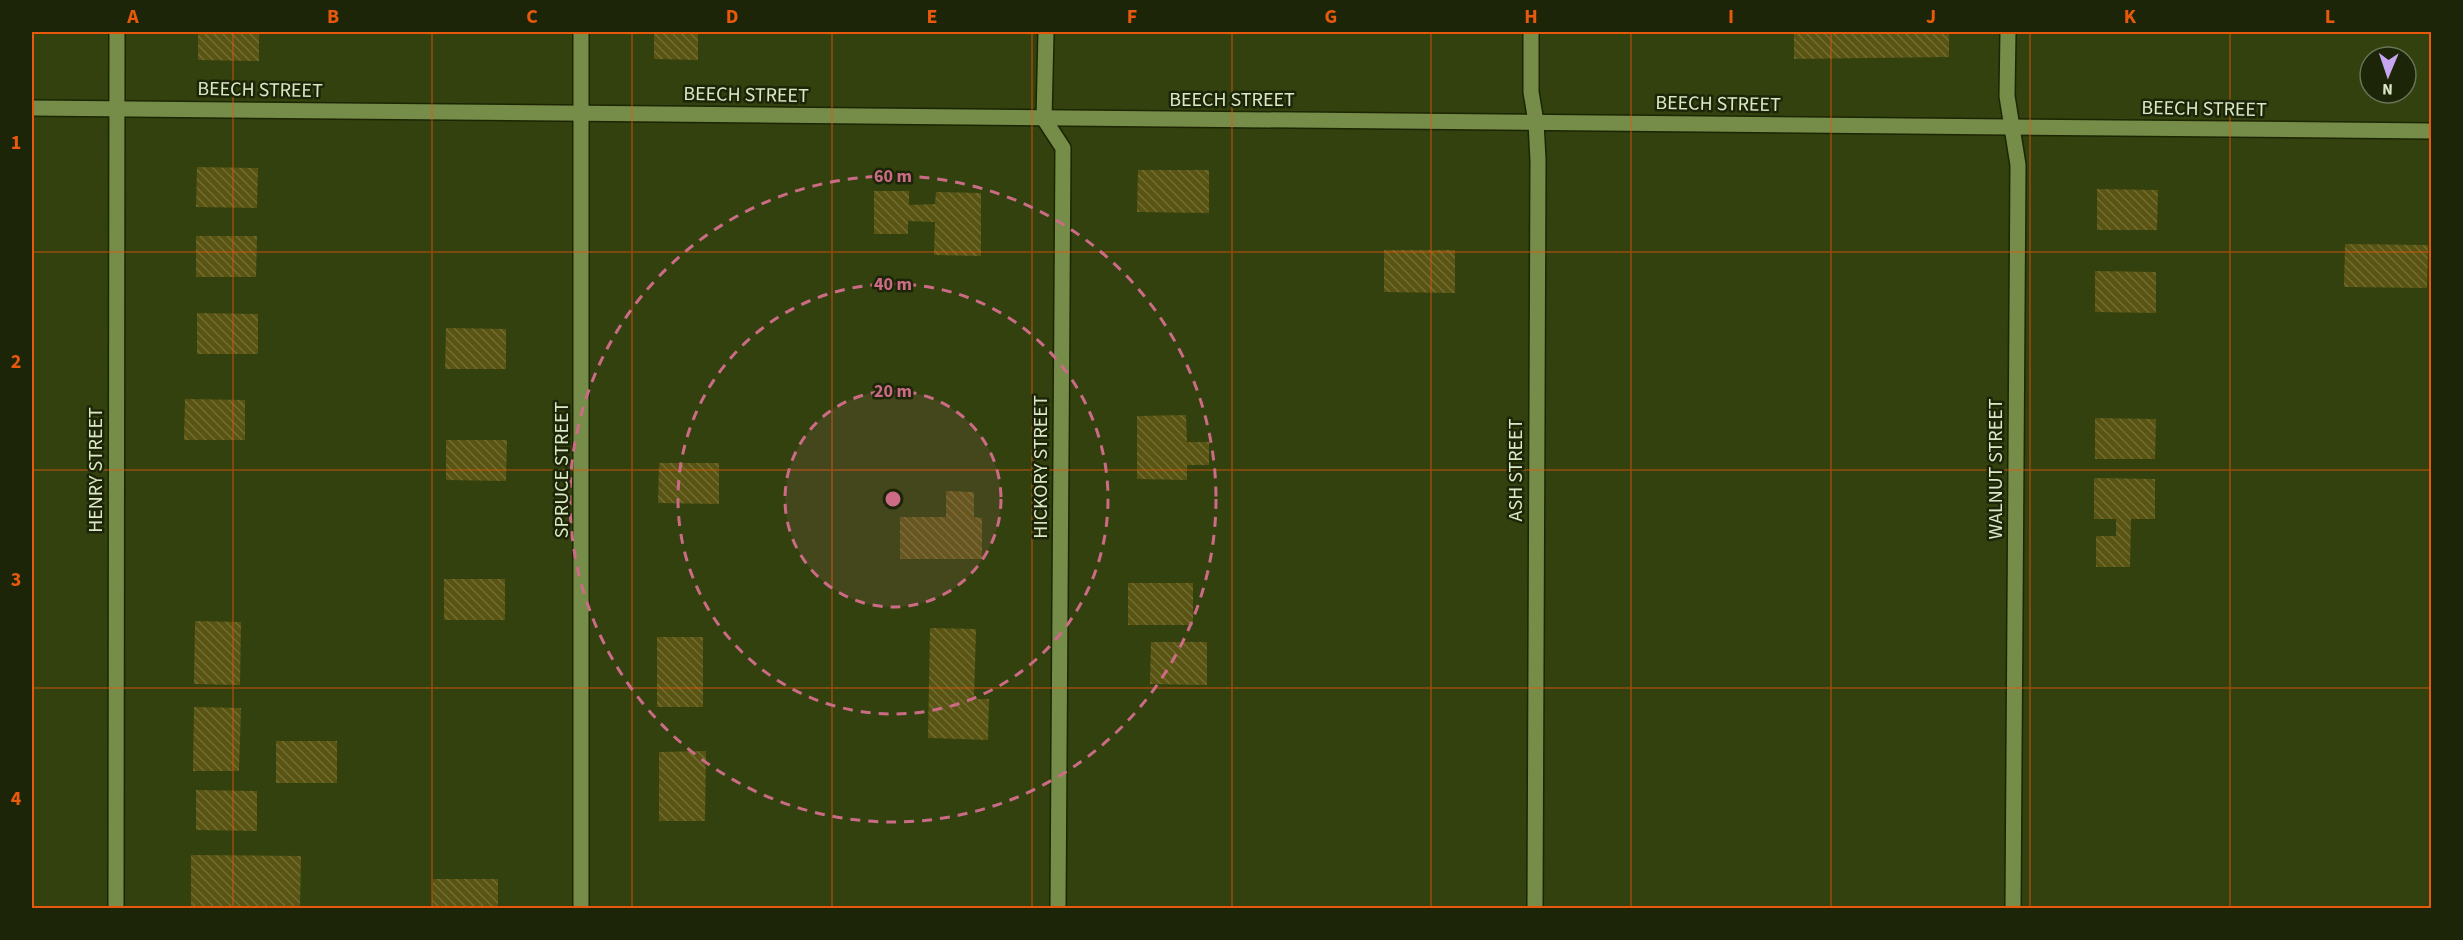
<svg xmlns="http://www.w3.org/2000/svg" width="2463" height="940" viewBox="0 0 2463 940" font-family="'Source Sans 3',sans-serif">
<style>
.building{fill:url(#building-back-hatch)}
.lines{fill:none;stroke-linecap:round;stroke-linejoin:round}
.minor-casing{stroke:#1c2603;stroke-width:18}
.minor{stroke:#768c49;stroke-width:15}
.grid{fill:none;stroke:#e8590c;stroke-width:1.5;stroke-opacity:0.55}
.ring{fill:none;stroke:#cc6b86;stroke-width:3;stroke-dasharray:10 8}
.labels{text-anchor:middle;stroke-width:5;stroke-linejoin:round;paint-order:stroke}
.street-label{font-size:20px;fill:#dbe8c6;stroke:#1d2509}
.centre{fill:#cc6b86;stroke:#1d2509;stroke-width:3}
.ring-label{font-size:18px;text-anchor:middle;font-weight:bold;fill:#cc6b86;stroke:#1d2509;stroke-width:5;stroke-linejoin:round;paint-order:stroke}
.neatline{fill:none;stroke:#e8590c;stroke-width:2}
.grid-label{font-size:20px;text-anchor:middle;font-weight:bold;fill:#e8590c}
</style>
<defs>
<pattern id="building-back-hatch" width="6" height="6" patternUnits="userSpaceOnUse" patternTransform="scale(1.5)"><rect width="6" height="6" fill="#5a5413"/><path d="M-1 5l2 2M0 0l6 6M5-1l2 2" fill="none" stroke="#716d34"/></pattern>
</defs>
<rect width="100%" height="100%" fill="#32410d"/>
<g class="building">
<polygon points="198,32 259,32 259,61 198,60"/>
<polygon points="654,32 698,32 698,60 654,59"/>
<polygon points="1794,32 1949,32 1949,57 1794,59"/>
<polygon points="197,167 258,168 257,208 196,207"/>
<polygon points="1138,170 1209,170 1209,213 1137,212"/>
<polygon points="2097,189 2158,190 2157,230 2097,230"/>
<polygon points="874,191 909,191 909,205 935,204 936,192 981,193 981,256 934,255 935,222 908,221 908,234 874,234"/>
<polygon points="196,236 257,236 256,277 196,277"/>
<polygon points="2345,244 2428,245 2427,288 2344,287"/>
<polygon points="1384,250 1455,250 1455,293 1384,292"/>
<polygon points="2095,271 2156,272 2156,313 2095,312"/>
<polygon points="197,313 258,314 258,354 197,354"/>
<polygon points="446,328 506,329 506,369 445,369"/>
<polygon points="185,399 245,400 245,440 184,440"/>
<polygon points="1186,415 1187,442 1209,442 1209,465 1187,465 1187,480 1137,479 1137,416"/>
<polygon points="2095,418 2156,419 2155,459 2095,459"/>
<polygon points="446,440 507,440 506,481 446,480"/>
<polygon points="659,463 719,463 719,504 658,503"/>
<polygon points="2094,478 2155,479 2155,519 2131,519 2130,567 2096,567 2096,536 2116,536 2116,519 2094,519"/>
<polygon points="946,491 974,492 974,517 982,518 982,559 900,559 900,517 946,517"/>
<rect x="444" y="579" width="61" height="41"/>
<rect x="1128" y="583" width="65" height="42"/>
<polygon points="195,621 241,622 240,685 194,684"/>
<polygon points="930,628 976,629 974,699 989,699 988,740 928,738"/>
<rect x="657" y="637" width="46" height="70"/>
<polygon points="1151,642 1207,642 1207,685 1150,684"/>
<polygon points="194,707 241,708 239,771 193,771"/>
<rect x="276" y="741" width="61" height="42"/>
<polygon points="706,751 705,821 659,821 659,752"/>
<polygon points="196,790 257,791 257,831 196,830"/>
<polygon points="191,855 301,856 300,908 191,908"/>
<polygon points="433,879 498,879 498,908 432,908"/>
</g>
<g class="lines">
<defs>
<g id="minor">
<polyline points="1046,32 1044,119 1063,148 1058,908"/>
<polyline points="1531,32 1531,92 1536,122 1538,160 1535,908"/>
<polyline points="2008,32 2007,96 2018,165 2013,908"/>
<polyline points="32,108 2432,131"/>
<polyline points="116,908 117,32"/>
<polyline points="581,908 581,32"/>
</g>
</defs>
<use href="#minor" class="minor-casing"/>
<use href="#minor" class="minor"/>
</g>
<path class="grid" d="M233 32V908M432 32V908M632 32V908M832 32V908M1032 32V908M1232 32V908M1431 32V908M1631 32V908M1831 32V908M2030 32V908M2230 32V908M32 252H2432M32 470H2432M32 688H2432"/>
<circle cx="893" cy="499" r="108" fill="#cc6b86" fill-opacity=".12"/>
<g class="ring">
<circle cx="893" cy="499" r="108"/>
<circle cx="893" cy="499" r="215"/>
<circle cx="893" cy="499" r="323"/>
</g>
<g class="labels">
<g class="street-label">
<text transform="translate(260 89) rotate(1)" y="7">BEECH STREET</text>
<text transform="translate(746 94) rotate(1)" y="7">BEECH STREET</text>
<text x="1232" y="106">BEECH STREET</text>
<text transform="translate(1718 103) rotate(1)" y="7">BEECH STREET</text>
<text transform="translate(2204 108) rotate(1)" y="7">BEECH STREET</text>
<text transform="translate(1040 467) rotate(-90)" y="7">HICKORY STREET</text>
<text transform="translate(1995 469) rotate(-90)" y="7">WALNUT STREET</text>
<text transform="translate(95 470) rotate(-90)" y="7">HENRY STREET</text>
<text transform="translate(561 470) rotate(-90)" y="7">SPRUCE STREET</text>
<text transform="translate(1515 470) rotate(-90)" y="7">ASH STREET</text>
</g>
</g>
<circle cx="893" cy="499" r="9" class="centre"/>
<g class="ring-label">
<text x="893" y="182">60 m</text>
<text x="893" y="290">40 m</text>
<text x="893" y="397">20 m</text>
</g>
<rect width="2463" height="940" fill="none" stroke="#1d2509" stroke-width="66"/>
<g transform="translate(2388 75) rotate(182)"><circle r="28" fill="#1d2509" stroke="#697355" stroke-width="1.5"/>
<path d="M0-4.5L10 22L0 15L-10 22Z" fill="#c6a6f0"/>
<text y="-9" font-size="16" font-weight="bold" text-anchor="middle" fill="#dbe8c6">N</text>
</g>
<rect x="33" y="33" width="2397" height="874" class="neatline"/>
<g class="grid-label">
<text x="133" y="23">A</text>
<text x="333" y="23">B</text>
<text x="532" y="23">C</text>
<text x="732" y="23">D</text>
<text x="932" y="23">E</text>
<text x="1132" y="23">F</text>
<text x="1331" y="23">G</text>
<text x="1531" y="23">H</text>
<text x="1731" y="23">I</text>
<text x="1931" y="23">J</text>
<text x="2130" y="23">K</text>
<text x="2330" y="23">L</text>
<text x="16" y="149">1</text>
<text x="16" y="368">2</text>
<text x="16" y="586">3</text>
<text x="16" y="805">4</text>
</g>
</svg>
